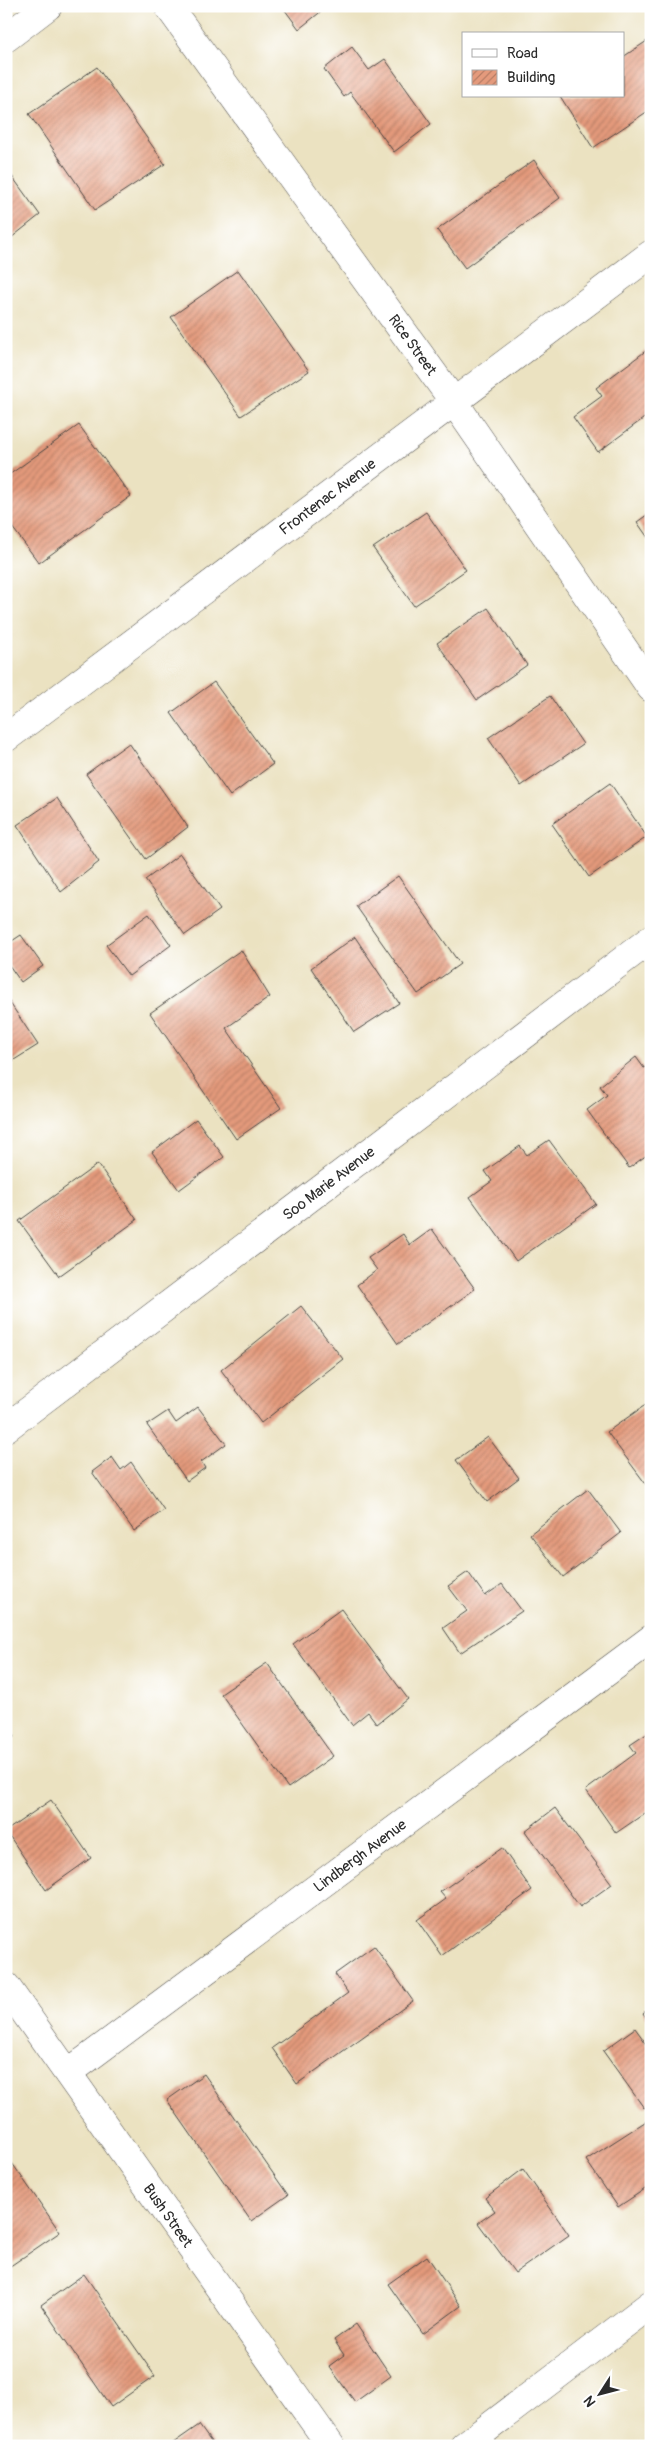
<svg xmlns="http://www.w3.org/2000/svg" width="657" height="2452" viewBox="0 0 657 2452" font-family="Pangolin,sans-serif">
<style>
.building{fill:url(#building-hatch)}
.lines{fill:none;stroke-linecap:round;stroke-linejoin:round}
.street-casing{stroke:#484642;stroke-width:29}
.street{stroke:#fff;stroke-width:28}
.labels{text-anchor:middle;stroke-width:4;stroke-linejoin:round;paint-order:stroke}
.street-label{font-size:15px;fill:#2b2b2b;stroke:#fff}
</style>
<defs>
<pattern id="building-hatch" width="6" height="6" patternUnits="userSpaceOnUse" patternTransform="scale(1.25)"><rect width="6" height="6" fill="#e49a7c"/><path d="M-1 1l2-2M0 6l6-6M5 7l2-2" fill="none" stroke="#b97e66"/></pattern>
</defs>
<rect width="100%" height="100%" fill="#fff"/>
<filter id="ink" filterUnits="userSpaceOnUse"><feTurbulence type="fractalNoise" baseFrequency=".02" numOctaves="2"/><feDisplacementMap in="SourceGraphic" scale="10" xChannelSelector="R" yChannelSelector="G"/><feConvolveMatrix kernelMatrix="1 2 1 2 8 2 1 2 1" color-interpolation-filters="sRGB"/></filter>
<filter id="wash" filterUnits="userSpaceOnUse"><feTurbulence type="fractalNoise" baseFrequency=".0096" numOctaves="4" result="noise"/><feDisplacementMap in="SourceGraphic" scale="20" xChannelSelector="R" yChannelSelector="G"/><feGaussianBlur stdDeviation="1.12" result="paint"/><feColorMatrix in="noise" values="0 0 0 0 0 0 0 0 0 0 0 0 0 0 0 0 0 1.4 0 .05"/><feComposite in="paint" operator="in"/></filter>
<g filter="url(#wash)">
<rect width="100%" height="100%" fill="#ebe2c1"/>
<g id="blocks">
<g class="building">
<polygon points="282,6 328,6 299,29"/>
<polygon points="647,41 651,46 651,109 593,148 560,96 623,96 623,57"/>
<polygon points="352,47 369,70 385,59 431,124 394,152 350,92 344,97 324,69"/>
<polygon points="97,67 165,164 95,210 29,114"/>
<polygon points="534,160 560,198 465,268 437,230"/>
<polygon points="6,168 40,215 6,242"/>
<polygon points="238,270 309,371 241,416 171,317"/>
<polygon points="651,347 651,413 598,452 573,417 602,396 596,388"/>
<polygon points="79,425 131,496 39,563 6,519 6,477"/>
<polygon points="426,512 466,570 414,606 373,548"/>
<polygon points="651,512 651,542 637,522"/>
<polygon points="488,608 527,665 477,700 437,643"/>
<polygon points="214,682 273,764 230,796 171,713"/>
<polygon points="550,696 583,744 521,786 488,738"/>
<polygon points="129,743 188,827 146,859 86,774"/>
<polygon points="610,783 647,837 589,877 552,824"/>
<polygon points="57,798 99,862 61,892 17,825"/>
<polygon points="180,854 220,910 185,935 145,880"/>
<polygon points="398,876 460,964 418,994 356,906"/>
<polygon points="149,914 171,945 129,976 106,945"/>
<polygon points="21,935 43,966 21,982 6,961 6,945"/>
<polygon points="355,937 399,1003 354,1032 311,968"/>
<polygon points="241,950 270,997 226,1028 281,1108 236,1139 150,1013"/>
<polygon points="6,997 38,1045 6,1065"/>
<polygon points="636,1057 644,1068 651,1064 651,1152 629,1168 587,1110 607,1095 600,1086"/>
<polygon points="196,1119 224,1157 179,1190 152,1152"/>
<polygon points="549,1140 596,1204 516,1261 470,1197 492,1181 485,1171 520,1146 527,1155"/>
<polygon points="98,1164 137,1220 59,1276 19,1221"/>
<polygon points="432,1229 475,1289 398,1344 357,1285 377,1270 368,1258 403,1234 410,1245"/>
<polygon points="301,1306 343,1359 261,1423 221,1370"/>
<polygon points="651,1401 651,1491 607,1432"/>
<polygon points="198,1407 226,1444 201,1462 205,1468 187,1481 147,1425 168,1411 176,1423"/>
<polygon points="488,1437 519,1478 487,1502 456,1460"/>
<polygon points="112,1457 121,1470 131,1462 164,1510 134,1531 92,1472"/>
<polygon points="588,1489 621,1533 563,1577 530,1534"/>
<polygon points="468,1572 485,1596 502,1584 522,1611 460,1653 443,1628 467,1611 448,1586"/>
<polygon points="341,1609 408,1699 377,1724 368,1712 352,1725 293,1644"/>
<polygon points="267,1663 333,1756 288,1788 221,1694"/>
<polygon points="6,1726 14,1737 6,1742"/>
<polygon points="651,1731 651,1809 616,1833 586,1790 636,1753 630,1745"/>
<polygon points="51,1800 91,1858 46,1890 6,1831"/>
<polygon points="555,1808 612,1884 580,1907 525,1831"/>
<polygon points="502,1848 532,1890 442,1956 417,1920 446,1899 440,1892"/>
<polygon points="374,1946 413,2001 297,2084 272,2048 348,1993 335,1974"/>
<polygon points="651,2007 651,2025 643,2013"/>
<polygon points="635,2028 651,2050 651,2103 644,2108 603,2051"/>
<polygon points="204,2074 288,2195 251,2221 167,2100"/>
<polygon points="651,2118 651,2185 618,2207 586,2160"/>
<polygon points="12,2163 60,2232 6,2269 6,2167"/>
<polygon points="523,2169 569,2235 515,2273 478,2223 495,2211 485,2198"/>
<polygon points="427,2256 461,2306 423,2334 388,2284"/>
<polygon points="84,2274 155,2376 111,2407 41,2305"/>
<polygon points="356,2324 391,2376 355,2402 329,2366 344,2355 334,2340"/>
<polygon points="199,2425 214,2446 169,2446"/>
</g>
</g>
</g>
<g filter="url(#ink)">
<use href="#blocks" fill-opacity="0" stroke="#484642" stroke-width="1"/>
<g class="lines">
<defs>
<g id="street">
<path id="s1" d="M168 6 454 402 651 688"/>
<polyline points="6,38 48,6"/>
<path id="s2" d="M6 738 651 254"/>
<path id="s3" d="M6 1428 651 939"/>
<path id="s4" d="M6 1986 331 2446"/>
<path id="s5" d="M68 2073 651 1639"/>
<polyline points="464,2446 651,2304"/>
</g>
</defs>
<use href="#street" class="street-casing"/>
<use href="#street" class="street"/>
</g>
</g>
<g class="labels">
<g class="street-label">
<text dy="5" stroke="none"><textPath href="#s1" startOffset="418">Rice Street</textPath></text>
<text dy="5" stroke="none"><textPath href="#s2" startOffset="402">Frontenac Avenue</textPath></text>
<text dy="5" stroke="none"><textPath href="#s3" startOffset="405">Soo Marie Avenue</textPath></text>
<text dy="5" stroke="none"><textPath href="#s5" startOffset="364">Lindbergh Avenue</textPath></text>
<text dy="5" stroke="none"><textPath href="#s4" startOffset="281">Bush Street</textPath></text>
</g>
</g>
<rect width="657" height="2452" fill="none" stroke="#fff" stroke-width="25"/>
<rect x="462" y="32" width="162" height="65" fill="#ffffff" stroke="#aaaaaa"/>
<rect x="472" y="49" width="25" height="8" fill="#ffffff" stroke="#aaaaaa"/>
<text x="507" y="58" font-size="15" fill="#2b2b2b">Road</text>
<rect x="472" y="70" width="25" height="15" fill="url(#building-hatch)" stroke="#aaaaaa"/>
<text x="507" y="82" font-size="15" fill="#2b2b2b">Building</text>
<g transform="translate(600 2394) rotate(234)" stroke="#ffffff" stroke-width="4" paint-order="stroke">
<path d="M0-4L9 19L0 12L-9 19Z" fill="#2b2b2b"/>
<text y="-8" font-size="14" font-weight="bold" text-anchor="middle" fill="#2b2b2b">N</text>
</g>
</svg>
